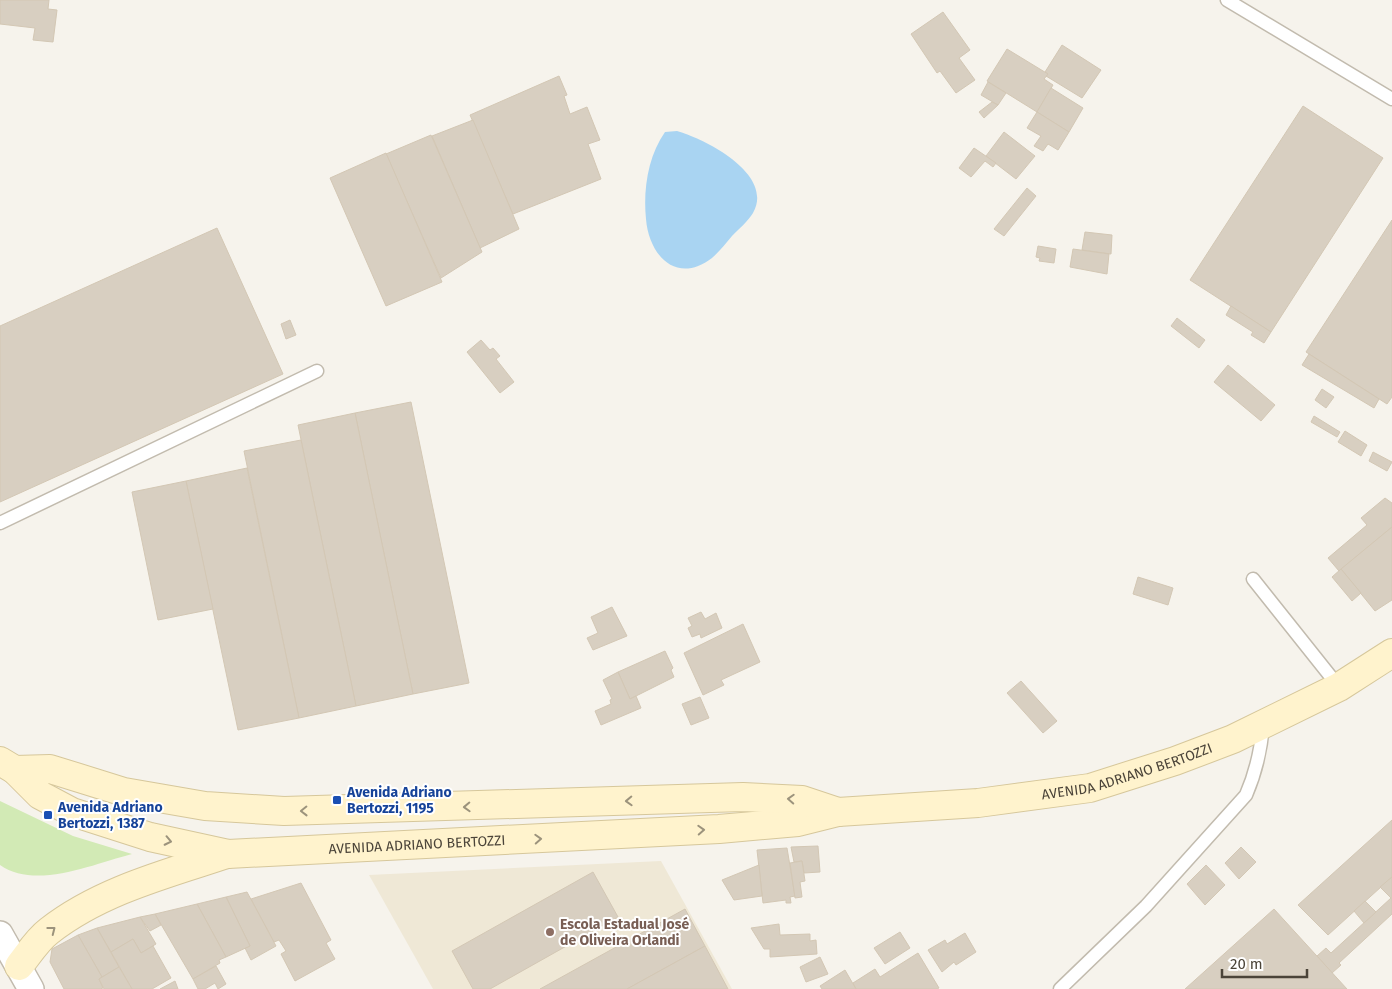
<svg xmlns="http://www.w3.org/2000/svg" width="1392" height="989" viewBox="0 0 1392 989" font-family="'Fira Sans',sans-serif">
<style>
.education{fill:#efe8d6}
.green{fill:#d2eab5}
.water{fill:#a9d4f2}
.building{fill:#d8cfc1;stroke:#d3c7b4}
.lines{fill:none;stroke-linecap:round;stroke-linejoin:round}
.lane-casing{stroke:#c2bbae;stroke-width:15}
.street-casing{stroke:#c2bbae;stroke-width:28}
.secondary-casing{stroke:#d6c79b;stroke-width:30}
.lane{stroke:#fff;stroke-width:12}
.street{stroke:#fff;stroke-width:25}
.secondary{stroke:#fff3cd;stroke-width:28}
.oneway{stroke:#9c937c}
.transit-dot{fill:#1a4fb4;stroke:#fff;stroke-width:2}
.education-dot{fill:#8d6e63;stroke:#fff;stroke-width:2}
.labels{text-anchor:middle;stroke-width:4;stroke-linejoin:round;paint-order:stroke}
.street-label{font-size:14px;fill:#4b4439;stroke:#fff}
.transit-label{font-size:14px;font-weight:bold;fill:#164399;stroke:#fff;text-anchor:start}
.education-label{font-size:14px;font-weight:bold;fill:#785e54;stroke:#fff;text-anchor:start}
</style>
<rect width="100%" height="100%" fill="#f6f3ec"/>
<polygon class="education" points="661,861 732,989 433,989 369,875"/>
<path class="green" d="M0 801 73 836 132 854C93 864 36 890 0 865Z"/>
<path class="water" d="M677 131C705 139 775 174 753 213 748 221 739 229 732 236 726 243 719 252 712 258 677 285 649 256 646 219 643 190 648 156 665 132Z"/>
<g class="building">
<polygon points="0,0 49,0 48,9 57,10 53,42 33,40 35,28 0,24"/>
<polygon points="943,12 970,50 959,58 975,80 956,93 940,71 937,73 911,34"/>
<polygon points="1062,45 1101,70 1082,98 1046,76 1048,74 1045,72"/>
<polygon points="1007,49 1048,74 1044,79 1053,85 1037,112 987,81"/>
<polygon points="559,76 567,95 564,96 570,114 587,107 600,140 588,144 601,179 513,214 470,115"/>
<polygon points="988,82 1006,93 998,105 981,95"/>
<polygon points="1051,88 1083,108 1069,132 1037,112"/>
<polygon points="992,102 998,105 984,118 979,112"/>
<polygon points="1303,106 1383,158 1271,332 1190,280"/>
<polygon points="1037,112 1069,132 1058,150 1048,144 1043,151 1034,146 1041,136 1027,128"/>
<polygon points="473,120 519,229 480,248 432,136"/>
<polygon points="1004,132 1035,156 1016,179 986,156"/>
<polygon points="431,135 482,252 441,278 386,154"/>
<polygon points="974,148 996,163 993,167 985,161 971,177 959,168"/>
<polygon points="386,153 442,282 386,306 330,178"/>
<polygon points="1027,188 1036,196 1004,236 994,229"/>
<polygon points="1392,220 1392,397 1387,404 1306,352"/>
<polygon points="217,228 283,374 0,502 0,326"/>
<polygon points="1085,232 1112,235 1111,254 1082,250"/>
<polygon points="1038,246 1056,249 1054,263 1039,261 1040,258 1036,257"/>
<polygon points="1073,249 1109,254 1107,274 1070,267"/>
<polygon points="1231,306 1271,332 1264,343 1251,335 1253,332 1226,315"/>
<polygon points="1177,318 1205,340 1199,348 1171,326"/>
<polygon points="290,320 296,335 286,339 281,324"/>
<polygon points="481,340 490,350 493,348 500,356 496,359 514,382 500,393 467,352"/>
<polygon points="1309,354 1379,399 1374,408 1302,365"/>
<polygon points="1228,365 1275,405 1261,421 1214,382"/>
<polygon points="1322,389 1334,397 1326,408 1315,400"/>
<polygon points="411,402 469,683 413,694 355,413"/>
<polygon points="355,413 413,694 356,706 298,425"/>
<polygon points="1314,416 1340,432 1337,437 1311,422"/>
<polygon points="1345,431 1367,445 1361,456 1338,442"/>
<polygon points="301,440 356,706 299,718 244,451"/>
<polygon points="1373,452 1392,462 1387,471 1369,461"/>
<polygon points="247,468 299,718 238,730 186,481"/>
<polygon points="186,481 213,609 158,620 132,492"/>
<polygon points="1385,498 1392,503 1392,527 1339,571 1328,558 1367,525 1361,518"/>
<polygon points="1392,527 1392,600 1375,611 1341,569"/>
<polygon points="1341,569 1361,593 1352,601 1332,577"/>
<polygon points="1138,577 1173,588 1168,605 1133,594"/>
<polygon points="612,607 627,636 593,650 587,638 598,633 591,617"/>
<polygon points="701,612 705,619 716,613 722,628 701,638 700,634 692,637 688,628 692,626 688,618"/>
<polygon points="743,624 760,662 721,680 724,685 703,695 684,653"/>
<polygon points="665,651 673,668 671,670 674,677 630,699 618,672"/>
<polygon points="618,672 630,699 636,696 641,708 601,725 595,711 611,704 610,700 612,699 603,680"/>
<polygon points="1021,681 1057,721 1043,733 1007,693"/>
<polygon points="700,697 709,718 691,725 682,704"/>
<polygon points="1392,820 1392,877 1328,935 1298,905"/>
<polygon points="818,846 820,872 804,873 802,861 794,862 791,847"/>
<polygon points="1241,847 1256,862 1239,879 1225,863"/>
<polygon points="787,848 795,896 790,897 791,903 786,903 786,900 763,903 757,850"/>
<polygon points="802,861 805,881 800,882 802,897 795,898 790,863"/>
<polygon points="759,865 762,896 734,900 722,880"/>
<polygon points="1206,865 1225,885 1205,905 1187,884"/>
<polygon points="593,872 618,917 490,989 473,989 452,951"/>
<polygon points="1392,877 1392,914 1339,963 1341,965 1332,973 1317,956 1326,948 1331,953 1391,898 1380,887"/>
<polygon points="301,883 331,940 326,943 335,959 295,981 281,954 286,951 279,940 274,942 251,899"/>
<polygon points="247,892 276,946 251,960 245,948 250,946 226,897"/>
<polygon points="226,897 250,946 226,957 197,904"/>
<polygon points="1365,901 1376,912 1364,923 1354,911"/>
<polygon points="197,904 226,957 219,960 220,963 193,979 155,914"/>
<polygon points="685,909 705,946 627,989 540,989"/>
<polygon points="1274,909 1347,989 1185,989"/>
<polygon points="155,914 161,925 150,931 140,917"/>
<polygon points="140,917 156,944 141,953 133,939 111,952 97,928"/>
<polygon points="779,924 780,935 810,934 810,941 816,940 817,954 770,957 770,949 764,949 751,928"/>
<polygon points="97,928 119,967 102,977 78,935"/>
<polygon points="900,932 910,948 885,964 874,948"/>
<polygon points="965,933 976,952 956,965 954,962 942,972 928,950 945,940 947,944"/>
<polygon points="78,935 102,977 99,979 103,988 100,989 64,989 50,962 52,949"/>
<polygon points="133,939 141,953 153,946 171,978 152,989 132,989 111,952"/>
<polygon points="705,946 728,989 627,989"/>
<polygon points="918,953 939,988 937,989 856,989 853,983 875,969 880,977"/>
<polygon points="820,957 828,974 806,982 800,967"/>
<polygon points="216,966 226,984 218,989 215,983 205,989 198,989 193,979"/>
<polygon points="119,967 132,989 104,989 99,979"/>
<polygon points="845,970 856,989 822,989 820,986"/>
<polygon points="175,981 178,989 160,989"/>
</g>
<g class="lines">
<defs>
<g id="lane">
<polyline points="1227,0 1392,99"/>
<polyline points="0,523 317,371"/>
<polyline points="1253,579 1339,687"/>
<path d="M1060 989 1146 906 1246 795C1256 772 1261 750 1263 725"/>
</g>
<polyline id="street" points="0,934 31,989"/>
<g id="secondary">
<path id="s1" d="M0 761 15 770 40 795 72 812 150 837 228 854 719 829 798 822 838 812 978 803 1090 788 1175 761 1233 739 1339 687 1392 653"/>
<polyline points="15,770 50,769 124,792 205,806 284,811 743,797 802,800 838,812"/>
<path d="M19 966C28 955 37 940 49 931 100 891 166 874 227 854"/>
</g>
</defs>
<use href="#lane" class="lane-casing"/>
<use href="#street" class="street-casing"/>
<use href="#secondary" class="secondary-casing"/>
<use href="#lane" class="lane"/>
<use href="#street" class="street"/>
<use href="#secondary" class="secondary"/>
</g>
<defs><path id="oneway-chevron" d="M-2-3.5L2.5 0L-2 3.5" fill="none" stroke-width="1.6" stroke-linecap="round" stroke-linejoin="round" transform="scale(1.25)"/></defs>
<g class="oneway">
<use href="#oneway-chevron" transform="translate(791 799) rotate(-177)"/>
<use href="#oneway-chevron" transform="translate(629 801) rotate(178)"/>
<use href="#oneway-chevron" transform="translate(467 807) rotate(178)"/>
<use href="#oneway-chevron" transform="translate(304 811) rotate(179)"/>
<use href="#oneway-chevron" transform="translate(701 830) rotate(-3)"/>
<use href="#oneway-chevron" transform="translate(538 839) rotate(-3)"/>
<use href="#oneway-chevron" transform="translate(168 841) rotate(12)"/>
<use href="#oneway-chevron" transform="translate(52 930) rotate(-38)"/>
</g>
<g class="transit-dot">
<rect x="332" y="795" width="10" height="10" rx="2.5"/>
<rect x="43" y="810" width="10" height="10" rx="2.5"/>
</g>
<circle class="education-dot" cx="550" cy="932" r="5"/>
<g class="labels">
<g class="street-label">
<text dy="5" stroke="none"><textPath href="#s1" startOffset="1156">AVENIDA ADRIANO BERTOZZI</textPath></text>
<text dy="5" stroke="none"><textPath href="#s1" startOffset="440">AVENIDA ADRIANO BERTOZZI</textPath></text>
</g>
<g class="transit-label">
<text x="347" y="797">Avenida Adriano<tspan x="347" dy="16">Bertozzi, 1195</tspan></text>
<text x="58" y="812">Avenida Adriano<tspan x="58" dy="16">Bertozzi, 1387</tspan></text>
</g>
<g class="education-label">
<text x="560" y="929">Escola Estadual José<tspan x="560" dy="16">de Oliveira Orlandi</tspan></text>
</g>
</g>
<path d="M1222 969v8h85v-8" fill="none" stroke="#4b4439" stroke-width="2.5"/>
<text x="1230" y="969" font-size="15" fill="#4b4439" stroke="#ffffff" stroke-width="4" paint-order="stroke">20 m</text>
</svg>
